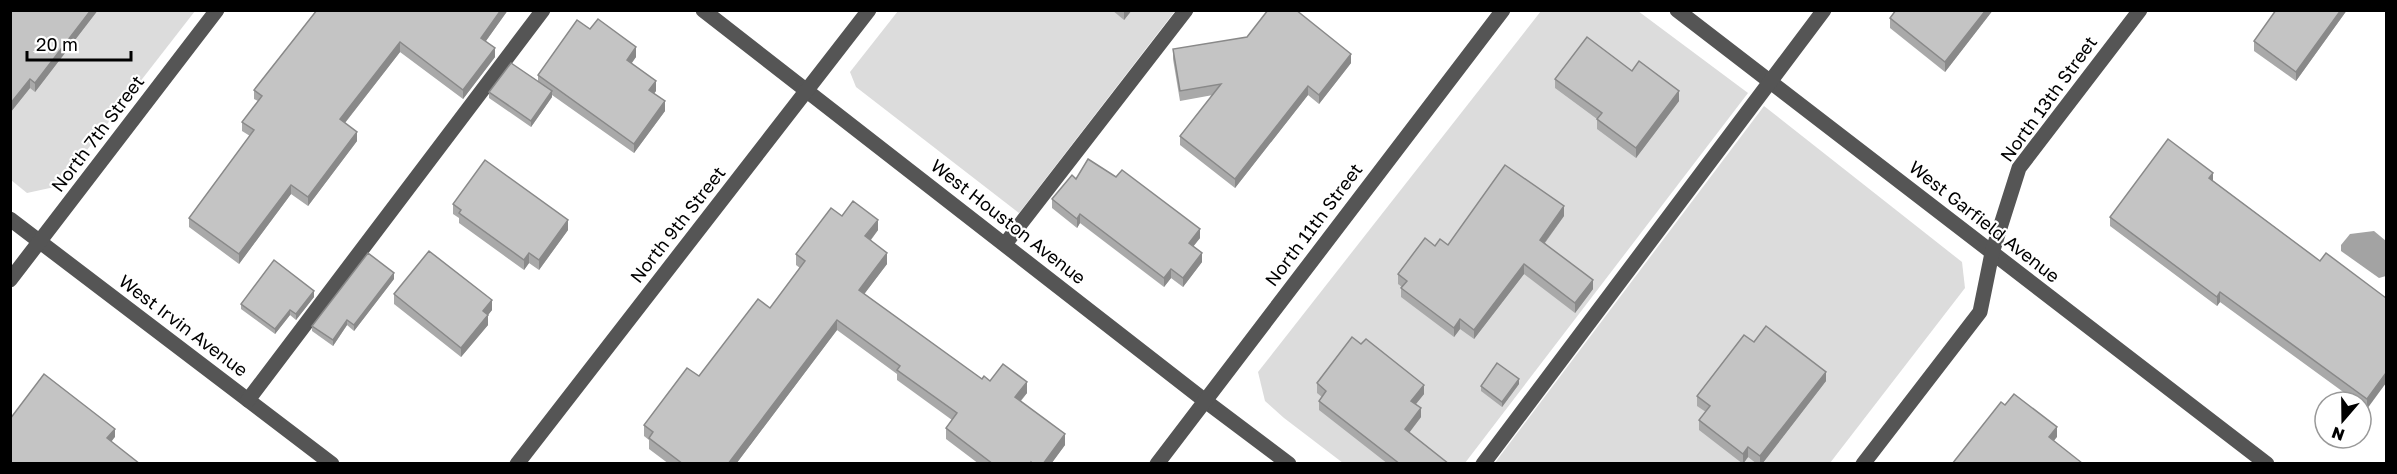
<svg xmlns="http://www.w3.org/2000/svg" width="2397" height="474" viewBox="0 0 2397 474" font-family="'Golos Text',sans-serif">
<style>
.green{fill:#dcdcdc}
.water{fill:#a3a3a3}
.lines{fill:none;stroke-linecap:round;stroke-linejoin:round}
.minor{stroke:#555;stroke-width:15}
.wall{fill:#a9a9a9}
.shaded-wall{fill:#898989}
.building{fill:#c4c4c4;stroke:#898989;stroke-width:1.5}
.labels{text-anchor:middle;stroke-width:4.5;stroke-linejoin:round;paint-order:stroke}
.street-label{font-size:18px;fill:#000;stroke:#fff}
</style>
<rect width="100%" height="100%" fill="#fff"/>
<g class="green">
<polygon points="10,11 195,11 59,186 27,193 11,180"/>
<polygon points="898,11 1175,11 1019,213 856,87 850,72"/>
<polygon points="1541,11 1638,11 1748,93 1465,463 1343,463 1284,418 1265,401 1258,372"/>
<polygon points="1764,106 1962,262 1965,288 1830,463 1494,464"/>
</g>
<polygon class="water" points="2374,231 2386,241 2386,276 2379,278 2341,251 2341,245 2350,234"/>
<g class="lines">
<g class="minor">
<polyline points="703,10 1204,400 1289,464"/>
<polyline points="1677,10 2267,464"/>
<polyline points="10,219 332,464"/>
<polyline points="1005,244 1186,10"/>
<polyline points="10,280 217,10"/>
<polyline points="248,400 543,10"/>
<polyline points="517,464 869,10"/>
<polyline points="1157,464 1503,10"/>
<polyline points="1483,464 1824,10"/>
<polyline points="1863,464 1980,312 1992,253 2019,168 2140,10"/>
</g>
</g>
<g class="wall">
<polygon points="10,10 98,10 35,92 30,88 10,113"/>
<polygon points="317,10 508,10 485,42 495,57 463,99 400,52 345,123 357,141 308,206 291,194 239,264 189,227 189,218 250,136 242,131 242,122 258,101 254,99 254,90"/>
<polygon points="1112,10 1132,10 1124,20"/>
<polygon points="1896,10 1993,10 1945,72 1890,28 1890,18"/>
<polygon points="2347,10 2296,81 2254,51 2254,41"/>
<polygon points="590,29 636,57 631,63 656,91 654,93 665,111 634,153 552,95 552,97 531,127 489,98 489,92 538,81 538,75"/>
<polygon points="1173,49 1351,63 1319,104 1308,95 1235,188 1180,145 1180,136 1213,95 1180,101 1173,59"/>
<polygon points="1632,71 1679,101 1636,158 1597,129 1597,119 1555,88 1555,79"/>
<polygon points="1076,179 1200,238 1193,246 1202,262 1183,287 1171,278 1164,287 1080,223 1077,228 1052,208 1052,199"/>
<polygon points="2213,181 2320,261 2386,298 2367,409 2361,405 2361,402 2357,402 2220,302 2217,306 2110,226 2110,217"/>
<polygon points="453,204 568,230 539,270 529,263 524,270 459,223 459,218 453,214"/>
<polygon points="842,216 878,230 871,240 887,264 864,294 982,379 990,381 1027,393 1021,401 1065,445 1051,464 979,464 946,439 946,428 952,420 897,380 897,374 837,330 736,464 669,464 649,449 649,440 644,436 644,425 699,376 770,308 800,268 796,265 796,254"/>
<polygon points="1564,216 1545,243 1593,289 1575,313 1524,274 1474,339 1460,329 1454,337 1401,297 1401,288 1402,287 1398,284 1398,274 1448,245"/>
<polygon points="394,279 354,331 347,325 333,346 312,331 312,326"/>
<polygon points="394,294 492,310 488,315 488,325 461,357 394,304"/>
<polygon points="314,297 296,320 290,315 275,334 241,309 241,304"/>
<polygon points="1754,342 1826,381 1762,464 1757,464 1748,457 1743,464 1699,430 1699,420 1706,412 1697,406 1697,396"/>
<polygon points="1317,383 1424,394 1416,404 1421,417 1409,433 1449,464 1388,464 1319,410 1319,401 1322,397 1317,393"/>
<polygon points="1519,384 1502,407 1481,391 1481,386"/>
</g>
<g class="shaded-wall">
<polygon points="91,10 98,10 35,92 35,83"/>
<polygon points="501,10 508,10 481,48 481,38"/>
<polygon points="1124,10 1132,10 1124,20"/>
<polygon points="1986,10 1993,10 1945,72 1945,62"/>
<polygon points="2341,10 2347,10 2296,81 2296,72"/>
<polygon points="400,42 400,52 340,129 340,119"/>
<polygon points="636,47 636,57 627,70 627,60"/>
<polygon points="495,48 495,57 463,99 463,90"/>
<polygon points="1351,54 1351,63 1319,104 1319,95"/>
<polygon points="30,79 30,88 10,113 10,104"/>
<polygon points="656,81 656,91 649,100 649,90"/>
<polygon points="1308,86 1308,95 1235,188 1235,179"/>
<polygon points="552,91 552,97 531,127 531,121"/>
<polygon points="1679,91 1679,101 1636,158 1636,148"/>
<polygon points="665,101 665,111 634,153 634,144"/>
<polygon points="357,132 357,141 308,206 308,197"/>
<polygon points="2213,173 2213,183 2209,178"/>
<polygon points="291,185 291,194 239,264 239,254"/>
<polygon points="1564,206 1564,216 1540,249 1540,240"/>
<polygon points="1080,214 1080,223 1077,228 1077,219"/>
<polygon points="568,220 568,230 539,270 539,260"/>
<polygon points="878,220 878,230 865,247 865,236"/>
<polygon points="1200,229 1200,238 1189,252 1189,243"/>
<polygon points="529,253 529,263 524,270 524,260"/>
<polygon points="887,253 887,264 859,301 859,290"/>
<polygon points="1202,253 1202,262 1183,287 1183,278"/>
<polygon points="1524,264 1524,274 1474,339 1474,330"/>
<polygon points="1171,269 1171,278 1164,287 1164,278"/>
<polygon points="394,273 394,279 354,331 354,325"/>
<polygon points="1593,280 1593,289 1575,313 1575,303"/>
<polygon points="314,291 314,297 296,320 296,314"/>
<polygon points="2220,292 2220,302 2217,306 2217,297"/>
<polygon points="492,300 492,310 488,315 488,325 461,357 461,348 483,311"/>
<polygon points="290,310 290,315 275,334 275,329"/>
<polygon points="1460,319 1460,329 1454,337 1454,328"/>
<polygon points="347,320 347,325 333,346 333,340"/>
<polygon points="837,320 837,330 736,464 728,464"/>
<polygon points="1826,372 1826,381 1762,464 1760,464 1760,456"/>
<polygon points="2386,373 2386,383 2367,409 2367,399"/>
<polygon points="1519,379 1519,384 1502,407 1502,402"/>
<polygon points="1027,382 1027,393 1015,407 1015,397"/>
<polygon points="1424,385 1424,394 1411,410 1411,401"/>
<polygon points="1421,408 1421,417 1405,438 1405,429"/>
<polygon points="2057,427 2057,437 2049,447 2049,437"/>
<polygon points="115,429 115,437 107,447 107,438"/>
<polygon points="1065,434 1065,445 1051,464 1043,464"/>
<polygon points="1748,447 1748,457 1743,464 1743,454"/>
</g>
<g class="building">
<polygon points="10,10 91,10 35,83 30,79 10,104"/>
<polygon points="317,10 501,10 481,38 495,48 463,90 400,42 340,119 357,132 308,197 291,185 239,254 189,218 254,130 242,122 262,96 254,90"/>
<polygon points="1268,10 1296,10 1351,54 1319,95 1308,86 1235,179 1180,136 1221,84 1180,91 1173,49 1247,37"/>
<polygon points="1896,10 1986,10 1945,62 1890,18"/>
<polygon points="2276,10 2341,10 2296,72 2254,41"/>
<polygon points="598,19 636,47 627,60 656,81 649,90 665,101 634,144 538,75 577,20 590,29"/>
<polygon points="1587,37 1632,71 1639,61 1679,91 1636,148 1597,119 1602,113 1555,79"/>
<polygon points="511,63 552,91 531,121 489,92"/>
<polygon points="2168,139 2213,173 2209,178 2320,261 2326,253 2386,298 2386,373 2367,399 2220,292 2217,297 2110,217"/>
<polygon points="1088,159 1116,177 1122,170 1200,229 1189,243 1202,253 1183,278 1171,269 1164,278 1080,214 1077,219 1052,199 1072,175 1076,179"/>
<polygon points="485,160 568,220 539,260 529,253 524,260 459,213 461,210 453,204"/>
<polygon points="1505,165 1564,206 1540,240 1593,280 1575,303 1524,264 1474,330 1460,319 1454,328 1401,288 1407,281 1398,274 1425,238 1435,246 1440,239 1448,245"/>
<polygon points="853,201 878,220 865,236 887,253 859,290 982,379 984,376 990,381 1003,364 1027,382 1015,397 1065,434 1043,464 1033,464 1031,462 1030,464 993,464 946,428 957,413 897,370 900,366 837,320 728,464 683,464 649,438 653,432 644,425 687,368 699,376 758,299 770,308 805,261 796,254 831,208 842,216"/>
<polygon points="429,251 492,300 483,311 488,315 461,348 394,294"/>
<polygon points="368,253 394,273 354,325 347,320 333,340 312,326"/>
<polygon points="274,260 314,291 296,314 290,310 275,329 241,304"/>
<polygon points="1766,326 1826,372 1760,456 1748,447 1743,454 1699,420 1710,406 1697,396 1744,335 1754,342"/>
<polygon points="1352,337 1361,344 1366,339 1424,385 1411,401 1421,408 1405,429 1449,464 1400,464 1319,401 1326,391 1317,383"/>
<polygon points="1497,363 1519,379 1502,402 1481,386"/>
<polygon points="44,374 115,429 107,438 140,464 10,464 10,419"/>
<polygon points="2014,394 2057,427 2049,437 2082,463 2082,464 1952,464 2001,402 2005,405"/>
</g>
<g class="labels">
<g class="street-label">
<text transform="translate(2049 99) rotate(-54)" y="6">North 13th Street</text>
<text transform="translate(98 134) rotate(-53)" y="6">North 7th Street</text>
<text transform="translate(1008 222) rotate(38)" y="6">West Houston Avenue</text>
<text transform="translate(1984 222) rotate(38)" y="6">West Garfield Avenue</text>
<text transform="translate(678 225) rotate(-52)" y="6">North 9th Street</text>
<text transform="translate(1314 225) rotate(-53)" y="6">North 11th Street</text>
<text transform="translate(183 326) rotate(37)" y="6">West Irvin Avenue</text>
</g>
</g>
<rect width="2397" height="474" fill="none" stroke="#000000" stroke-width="24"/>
<g transform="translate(2343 420) rotate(200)"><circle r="28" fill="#ffffff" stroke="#999999" stroke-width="1.5"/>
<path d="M0-4.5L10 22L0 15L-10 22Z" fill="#000000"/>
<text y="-9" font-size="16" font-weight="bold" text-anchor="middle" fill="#000000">N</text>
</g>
<path d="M27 51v9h104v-9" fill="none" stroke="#000000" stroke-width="3"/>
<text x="36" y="51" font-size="18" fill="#000000" stroke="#ffffff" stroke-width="4.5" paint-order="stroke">20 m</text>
</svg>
